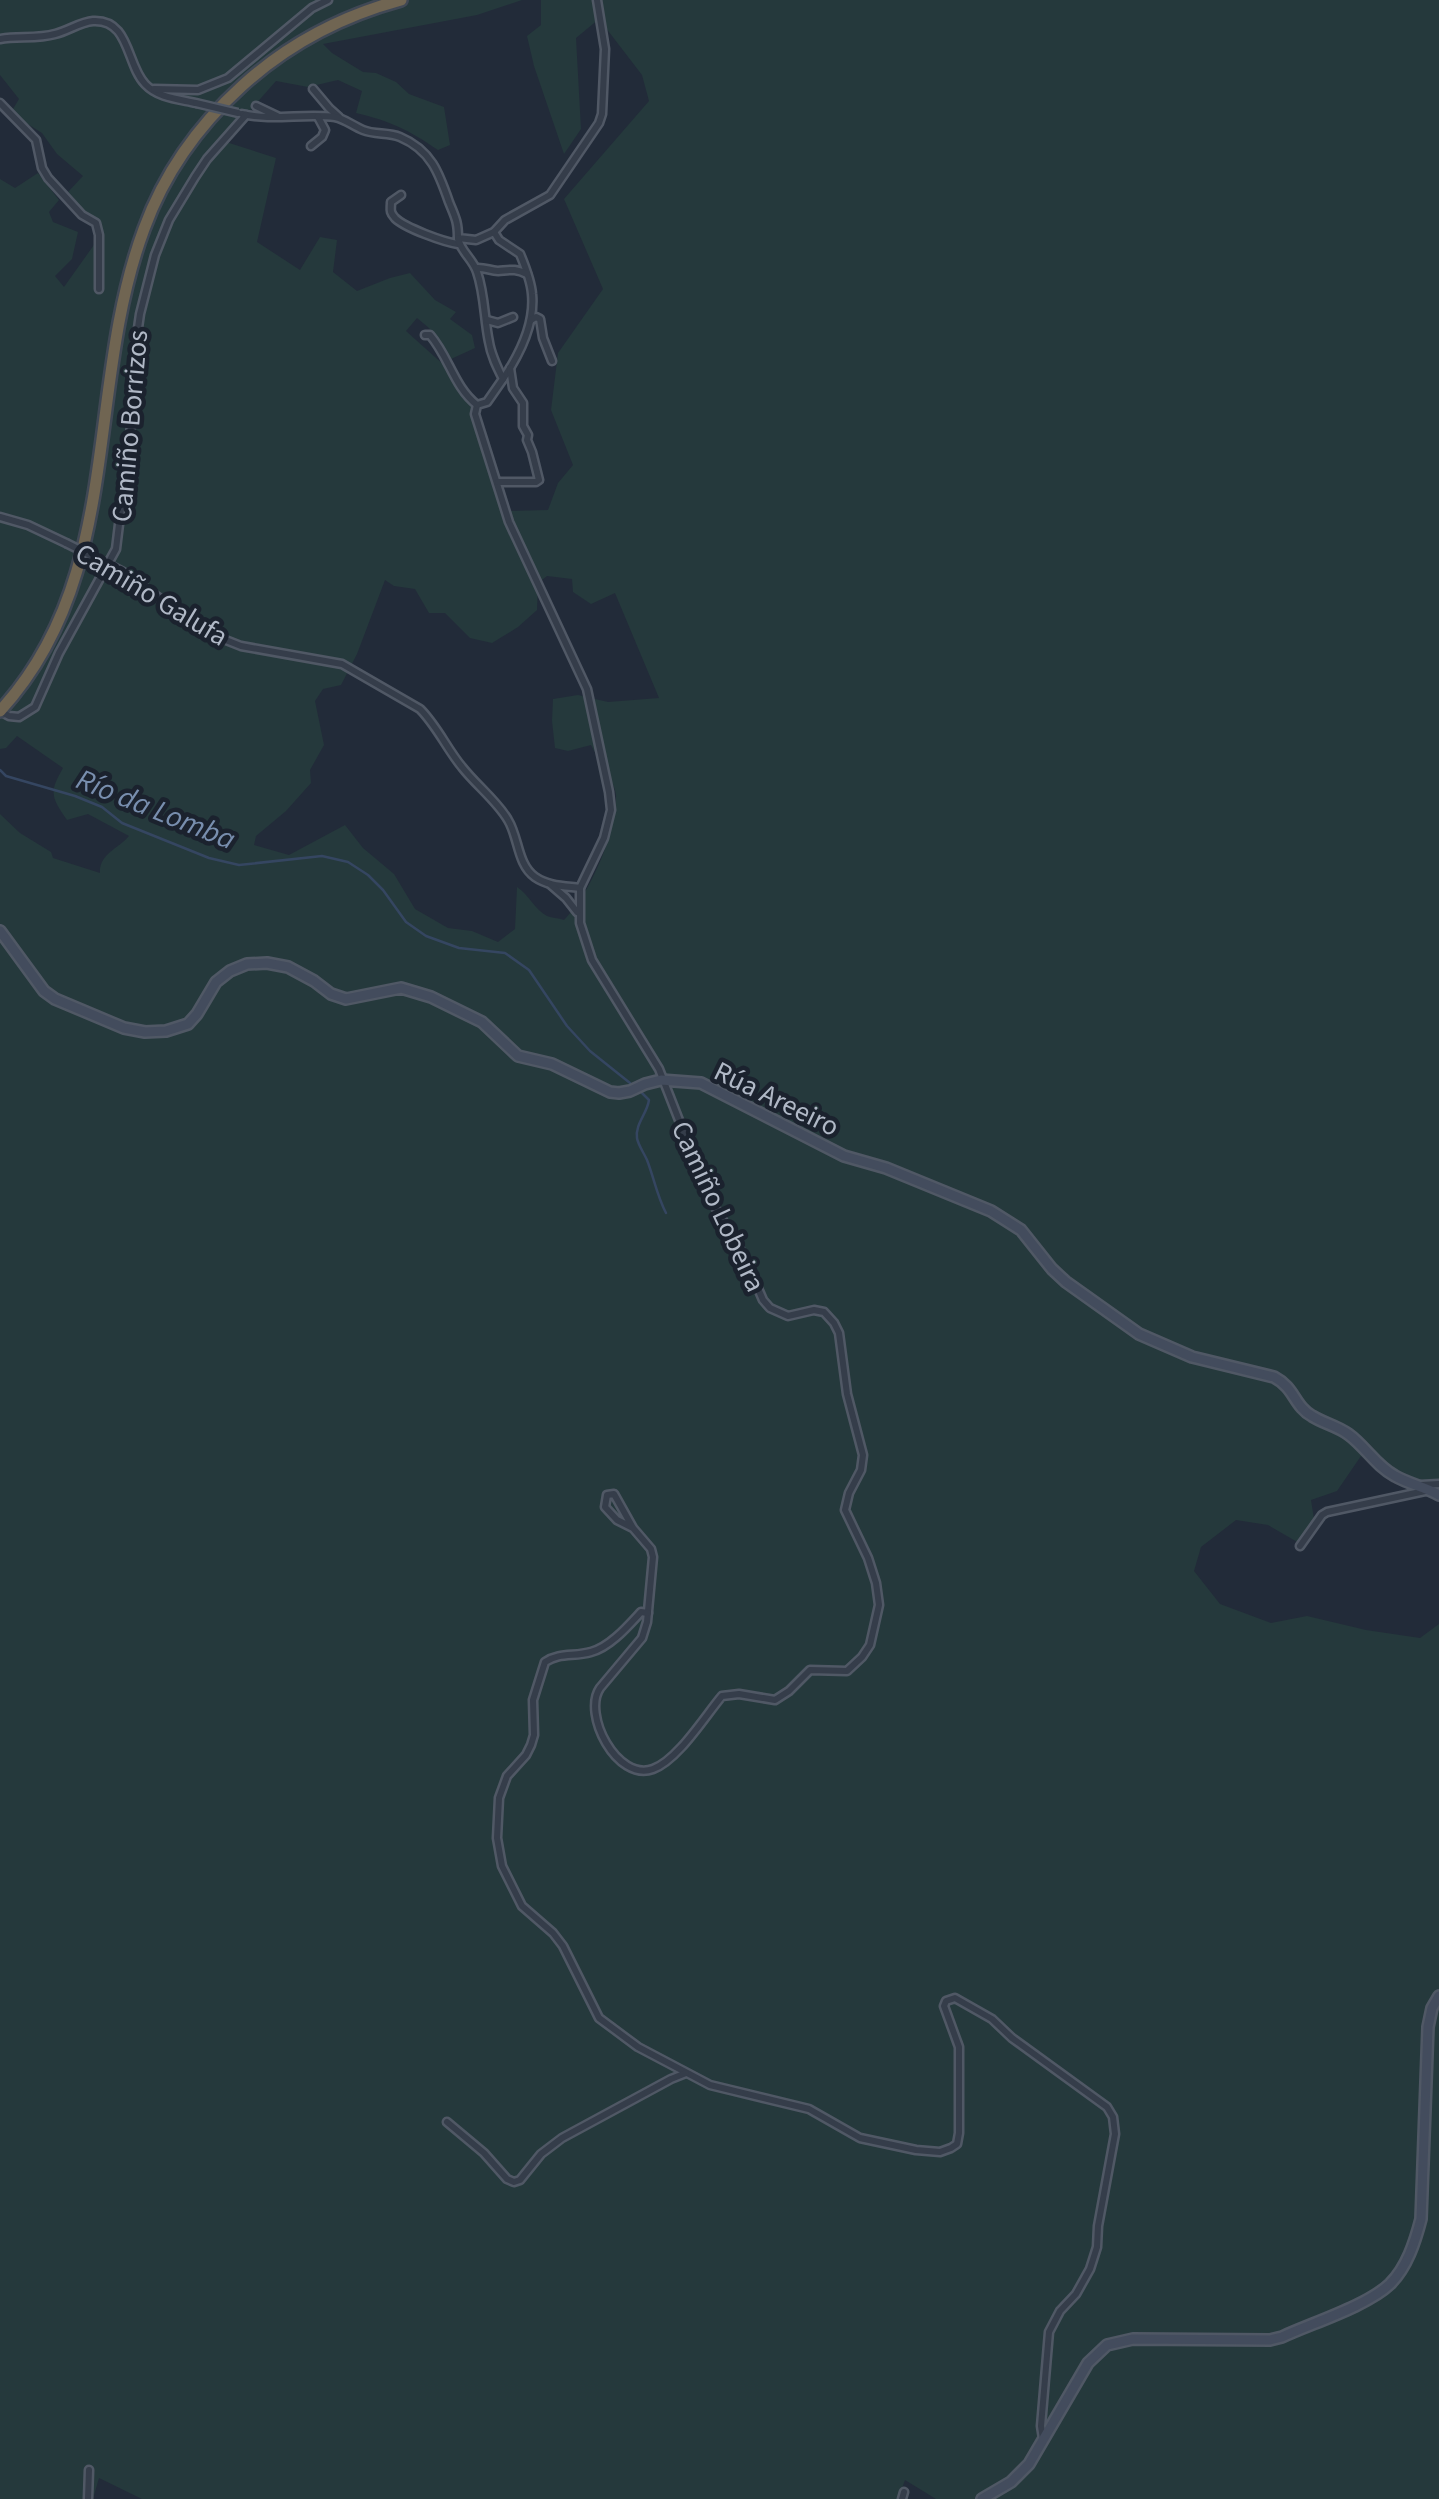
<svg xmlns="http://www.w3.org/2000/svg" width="1439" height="2499" viewBox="0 0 1439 2499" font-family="'Source Sans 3',sans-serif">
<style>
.green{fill:#25393c;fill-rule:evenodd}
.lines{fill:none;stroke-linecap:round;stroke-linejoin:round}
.stream{stroke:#354661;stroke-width:2.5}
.street-casing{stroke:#505865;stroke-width:11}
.secondary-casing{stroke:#505865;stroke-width:14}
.highway-casing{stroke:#404855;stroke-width:16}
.street{stroke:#353d4a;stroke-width:6}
.secondary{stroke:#434c5d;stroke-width:9}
.highway{stroke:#706552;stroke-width:11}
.street-bridge-casing{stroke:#505865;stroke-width:11;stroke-linecap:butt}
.street-bridge{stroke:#353d4a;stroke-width:6}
.labels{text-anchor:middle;stroke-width:9;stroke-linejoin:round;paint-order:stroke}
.street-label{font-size:28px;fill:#b0b8c6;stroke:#1b222e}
.water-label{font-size:30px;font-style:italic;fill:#788eae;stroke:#1b222e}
</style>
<rect width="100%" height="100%" fill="#222b39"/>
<path class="green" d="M0 0H522L477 15 323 44 332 53 363 72 376 73 396 82 409 94 444 107 450 145 438 150C409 130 390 121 356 113L362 91 338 80 308 87 276 81 223 141 276 158 257 242 300 270 320 237 337 240 333 272 357 291 390 278 410 273 435 300 456 312 450 319 472 335 475 348 451 359 429 328 417 318 406 331 445 366 464 398 477 405 489 461 505 511 548 510 558 483 573 465 551 410 558 353 603 289 564 199 649 101 642 75 599 19 576 38 581 129 564 154 534 66 527 36 541 25V0H1439V1483C1395 1485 1394 1486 1361 1456L1337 1491 1311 1500 1314 1519 1299 1543 1268 1525 1236 1520 1201 1547 1194 1571 1220 1604 1271 1623 1307 1616 1366 1630 1420 1638 1439 1624V2499H936L905 2480 898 2499H142L99 2478 93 2499H0V814L20 833 51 852 53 858 100 873C99 854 118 849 129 836L88 814 67 820C51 797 49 792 63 768L17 736 6 748 0 749V179L15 188 38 173 59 200 49 212 53 222 78 232 72 259 55 276 64 287 101 235 68 192 83 176 57 154 42 133 23 121 13 109 19 99 0 75ZM547 576 572 579 573 592 591 604 615 593 659 698 608 702 578 695 553 699 552 721 555 748 568 751 591 745C597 757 615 782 616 795 617 832 590 894 564 920 558 918 552 918 547 916 535 910 529 895 517 887L515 929 498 942 472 931 448 928 415 909 394 874 363 848 345 825 289 855 254 845 256 836 286 811 311 783 310 770 324 745 315 701 323 689 341 685 357 654 385 580 394 586 415 589 429 613H445L470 638 492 643 518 627 537 610 538 583Z"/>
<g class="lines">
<g class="stream">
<polyline points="0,770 6,776 75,796 102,807 122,823 209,858 239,865 322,856 348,862 368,875 383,890 406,922 426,936 459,948 505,953 529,970 567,1026 590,1051 630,1083"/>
<path d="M642 1093 649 1100C647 1114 635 1124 637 1138 638 1145 644 1153 647 1160 654 1178 657 1196 666 1213"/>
</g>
<defs>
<g id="street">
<path d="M0 39C18 36 38 39 55 34 68 31 80 22 93 21 130 19 126 64 145 84 158 98 178 99 196 103"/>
<polyline points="154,89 198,90 228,78 312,8 328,0"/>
<polyline points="313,89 329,108 339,117"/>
<polyline points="0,103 36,140 42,168 48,178 82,215 96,223 99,235 99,289"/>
<polyline points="256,106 277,116"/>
<path d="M242 114C273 121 304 113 335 117 345 119 353 126 363 130 375 135 388 132 400 137 431 150 439 173 449 202 455 217 458 221 458 238L476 240 494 232 505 220 550 195 599 123 602 114 605 49 597 0"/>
<polyline points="311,146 322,137 325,130 318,117"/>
<path d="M401 195 391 202C391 210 389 211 395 218 405 228 444 242 458 244"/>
<path d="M494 232 499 240 520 254C525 266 531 281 532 294 535 324 520 354 503 379"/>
<path d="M458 238C460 251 473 259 477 272 485 295 484 319 489 342 491 355 497 367 503 379L487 402 477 405 475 414 509 522 587 689 609 792 611 810 604 838 580 888V923L592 960 659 1069 709 1197 744 1256 763 1300 770 1308 788 1316 814 1310 824 1312 834 1323 839 1333 847 1394 863 1455 861 1470 849 1493 845 1510 868 1558 876 1583 879 1605 870 1645 862 1657 847 1671 810 1670 789 1691 775 1700 739 1694 722 1696C705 1716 678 1760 653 1769 617 1782 582 1714 600 1688L642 1638 647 1622 653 1557 651 1549 633 1528 614 1494 607 1495 605 1507 617 1520 633 1528"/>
<path d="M476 268C485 267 490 271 498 271 510 270 515 268 527 274"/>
<polyline points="487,320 498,323 513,317"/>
<polyline points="531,320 536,317 540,319 543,338 552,361"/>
<path d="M425 335H430C449 357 454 387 477 405"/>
<polyline points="498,482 536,482 539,480 532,452 527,440 528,435 523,426 523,403 513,388 510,368"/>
<polyline points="0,517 28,525 66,543"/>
<path d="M98 559 123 572 208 633 241 646 342 664 420 709C437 726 447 749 462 767 476 785 497 801 508 820 519 838 517 864 535 877 548 886 564 886 580 888"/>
<polyline points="0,711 9,716 19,717 35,707 59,653 116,549 131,426 134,356 140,314 155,255 169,220 195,177 207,159 246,115"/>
<polyline points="551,885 566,898 577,912"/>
<polyline points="1421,1485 1439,1484"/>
<polyline points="1300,1546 1322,1515 1327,1512 1425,1491"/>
<path d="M648 1613 641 1612C628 1626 610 1647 591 1652 574 1657 560 1652 545 1662L533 1700 534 1735 531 1745 526 1755 507 1776 499 1798 497 1838 502 1866 522 1906 553 1933 563 1946 599 2018 638 2047 710 2085 809 2109 860 2138 916 2150 940 2152 951 2148 957 2144 959 2133V2047L944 2006 946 2001 955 1998 992 2019 1012 2038 1107 2107 1113 2117 1115 2134 1098 2226 1097 2247 1090 2269 1076 2294 1060 2311 1049 2332 1041 2426 1043 2439"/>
<polyline points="447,2122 484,2153 507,2179 514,2182 520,2180 541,2154 562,2138 671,2079 686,2073"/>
<polyline points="88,2499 89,2470"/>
<polyline points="902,2499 904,2492"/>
</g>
<g id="secondary">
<path d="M0 931 44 991 55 999 124 1028 145 1032 166 1031 188 1024 197 1014 216 982 230 971 247 964 267 963 288 967 314 981 331 994 346 999 401 988 431 997 482 1022 518 1056 552 1064 610 1092 619 1093 630 1091 645 1084 661 1080 701 1083 844 1156 886 1168 991 1211 1021 1230 1052 1269 1066 1282 1139 1334 1192 1357 1274 1377C1295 1388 1294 1406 1312 1416 1323 1423 1337 1426 1348 1434 1365 1446 1376 1466 1395 1476 1409 1484 1425 1487 1439 1495"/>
<path d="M982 2499 1011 2482 1029 2464 1088 2363 1107 2345 1133 2339 1270 2340 1282 2337C1312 2323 1367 2306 1390 2284 1407 2267 1415 2242 1421 2219L1428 2027 1432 2008 1439 1996"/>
</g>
<path id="highway" d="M0 711C125 575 84 390 144 229 164 174 199 125 242 86 287 45 342 16 401 0"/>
</defs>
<use href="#street" class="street-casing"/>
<use href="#secondary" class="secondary-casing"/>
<use href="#highway" class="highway-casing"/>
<use href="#street" class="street"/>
<use href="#secondary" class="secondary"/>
<use href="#highway" class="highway"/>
<defs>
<g id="street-bridge">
<polyline points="196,103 238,113"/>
<polyline points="66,543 98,559"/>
</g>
</defs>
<use href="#street-bridge" class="street-bridge-casing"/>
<use href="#street-bridge" class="street-bridge"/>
</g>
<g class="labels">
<g class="street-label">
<text transform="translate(129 426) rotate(-85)" y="10">Camiño Borrizos</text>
<text transform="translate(152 594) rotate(31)" y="10">Camiño Galufa</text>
<text transform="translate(777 1098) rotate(26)" y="10">Rúa Areeiro</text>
<text transform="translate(719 1206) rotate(65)" y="10">Camiño Lobeira</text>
</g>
<g class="water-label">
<text transform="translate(156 809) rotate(22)" y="10">Río da Lomba</text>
</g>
</g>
</svg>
